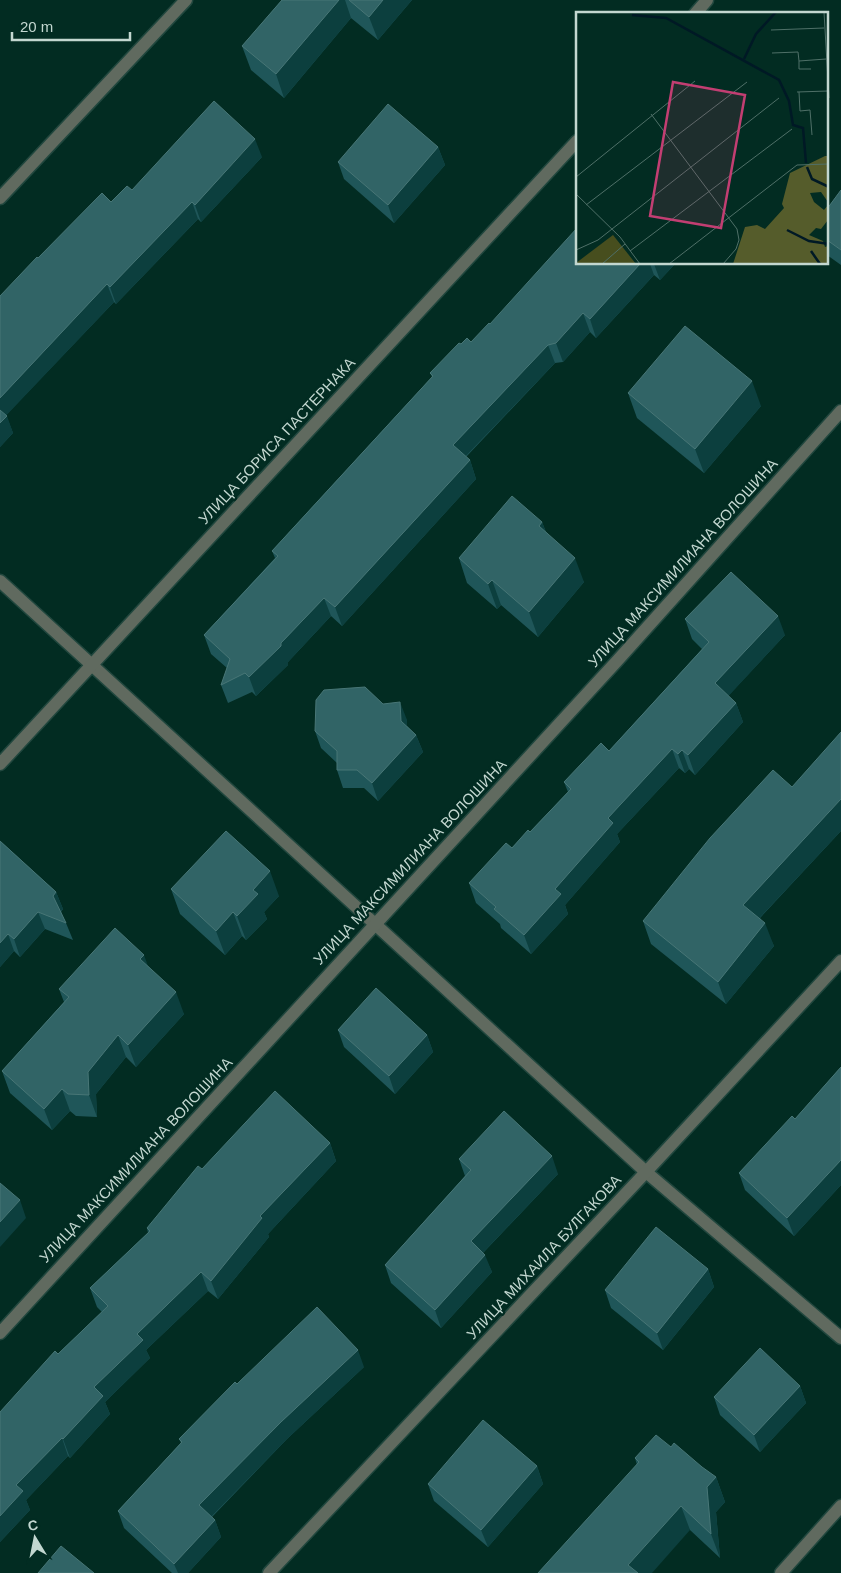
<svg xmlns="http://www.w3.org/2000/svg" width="841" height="1573" viewBox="0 0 841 1573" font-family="Arial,sans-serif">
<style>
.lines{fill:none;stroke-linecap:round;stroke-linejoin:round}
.minor-casing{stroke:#21473e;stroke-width:15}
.minor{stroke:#606a5f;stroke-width:12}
.wall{fill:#1f5659}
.shaded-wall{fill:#0c3f3e}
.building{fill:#316466;stroke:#487676}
.labels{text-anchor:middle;stroke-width:4.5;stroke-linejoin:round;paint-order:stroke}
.street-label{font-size:15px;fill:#c3d7d0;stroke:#022c22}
.inset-river{fill:none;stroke:#001925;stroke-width:2.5}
.inset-road{fill:none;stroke:#4f7068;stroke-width:1}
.view{fill:#c23e72;fill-opacity:0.15;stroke:#c23e72;stroke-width:2.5}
.inset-edge{fill:none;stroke:#c3d7d0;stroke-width:2.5}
</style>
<rect width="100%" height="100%" fill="#022c22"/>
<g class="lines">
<defs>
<g id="minor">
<polyline points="695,14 707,0"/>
<polyline points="0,198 186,0"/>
<polyline points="0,581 646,1172 841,1338"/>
<polyline points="0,764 577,141"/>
<polyline points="0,1333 617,661 841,411"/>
<polyline points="269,1573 646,1172 841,961"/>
<polyline points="781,1573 841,1506"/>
</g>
</defs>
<use href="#minor" class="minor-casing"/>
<use href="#minor" class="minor"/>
</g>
<g class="wall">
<polygon points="282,0 412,0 378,40 351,18 284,98 251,70 242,46"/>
<polygon points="438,147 445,165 394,223 344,179 338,162"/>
<polygon points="262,157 201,222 198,219 116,304 114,302 6,415 13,433 0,447 0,296 111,202 132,190"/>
<polygon points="841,190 841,265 827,255 827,209"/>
<polygon points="577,264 675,264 660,280 654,275 596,338 590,332 563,362 555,363 466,457 470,460 476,479 342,626 331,616 288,662 288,665 256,696 252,692 228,703 221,685 227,668 211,654 204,635 275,558 272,551 432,377 430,373 461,344 471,342 490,324"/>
<polygon points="628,393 761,406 704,473 637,418"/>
<polygon points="542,522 546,532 584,582 538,637 501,605 497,609 467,583 459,558"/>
<polygon points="685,619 785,635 728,696 736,703 743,722 695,775 689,769 685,773 679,768 617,834 620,842 565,905 568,914 531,954 501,928 500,924 476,903 469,883 530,832 568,792 564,782 609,751 702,649 692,639"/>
<polygon points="383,704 407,720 407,726 416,735 423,752 378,801 364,788 343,788 337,770 337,763 321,748 315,731"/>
<polygon points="792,787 841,831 760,918 774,946 726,1004 651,944 643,921"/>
<polygon points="0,841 56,892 63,909 61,912 66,923 73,940 45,929 20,957 14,951 0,967"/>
<polygon points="171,889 279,896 264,912 267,919 246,940 242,936 225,955 180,914"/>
<polygon points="148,966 184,1014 136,1067 126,1057 96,1094 97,1117 76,1116 70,1111 52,1130 10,1093 2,1071 64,1002 59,989"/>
<polygon points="338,1030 427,1035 433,1052 395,1094 344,1047"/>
<polygon points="841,1067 841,1185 794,1236 745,1190 739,1173 795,1119"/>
<polygon points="330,1143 336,1161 268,1234 269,1237 218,1299 208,1291 146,1350 150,1358 105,1402 110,1414 70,1458 68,1456 26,1500 30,1510 0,1542 0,1412 58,1354 102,1312 97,1307 90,1288 148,1233 147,1228"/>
<polygon points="459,1159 558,1174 483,1253 492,1272 441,1328 391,1283 385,1265 465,1176"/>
<polygon points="708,1269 714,1287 663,1350 611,1308 605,1290"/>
<polygon points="364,1367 287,1439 212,1517 215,1520 221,1537 188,1573 172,1573 124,1528 118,1511 181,1443 179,1439 237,1384"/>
<polygon points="800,1386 806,1403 760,1452 720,1415 714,1397"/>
<polygon points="671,1447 716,1477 725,1502 716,1512 720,1558 690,1530 637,1465 635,1458"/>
<polygon points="537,1466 543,1484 488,1547 434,1501 428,1484"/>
</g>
<g class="shaded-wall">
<polygon points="339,0 345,0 351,18 284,98 276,74"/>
<polygon points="383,0 412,0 378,40 369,17"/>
<polygon points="255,139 262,157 201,222 195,205"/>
<polygon points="438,147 445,165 394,223 388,205"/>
<polygon points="192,202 198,219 116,304 110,287"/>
<polygon points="640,264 650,264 654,275 596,338 590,319"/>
<polygon points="654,264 675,264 660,280"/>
<polygon points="107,284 114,302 0,422 0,398"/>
<polygon points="583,313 590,332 563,362 556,343"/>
<polygon points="548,345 555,363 459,463 453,445"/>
<polygon points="752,381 761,406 704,473 695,449"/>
<polygon points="7,416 13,433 0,447 0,423"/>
<polygon points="470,460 476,479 342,626 335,607"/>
<polygon points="542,522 551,546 539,526"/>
<polygon points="575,558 584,582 538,637 529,612"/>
<polygon points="492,580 501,605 497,609 488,584"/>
<polygon points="324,598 331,616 288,662 288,665 256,696 249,677"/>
<polygon points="778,616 785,635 722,703 715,683"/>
<polygon points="400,702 407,720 407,738 401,721"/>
<polygon points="736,703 743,722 695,775 688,755"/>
<polygon points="416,735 423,752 378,801 372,783"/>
<polygon points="672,749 679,768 617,834 620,842 565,905 568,914 531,954 524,935 555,889 608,818"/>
<polygon points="682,750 689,769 685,773 678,754"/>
<polygon points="841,799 841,831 751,927 743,905"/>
<polygon points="270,871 279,896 264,912 267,919 246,940 237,916 253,890"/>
<polygon points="56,892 63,909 59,913 53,896"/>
<polygon points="38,912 45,929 20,957 14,939"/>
<polygon points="233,912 242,936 225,955 216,931"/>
<polygon points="765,923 774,946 726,1004 718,982"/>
<polygon points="8,934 14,951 0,967 0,943"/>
<polygon points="144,955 152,977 140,959"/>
<polygon points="176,992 184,1014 136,1067 128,1045"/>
<polygon points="118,1035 126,1057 96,1094 97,1117 89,1095 88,1072"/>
<polygon points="427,1035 433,1052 395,1094 389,1076"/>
<polygon points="62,1089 70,1111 52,1130 44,1109"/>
<polygon points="330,1143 336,1161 268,1234 269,1237 218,1299 211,1281 260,1216"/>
<polygon points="552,1156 558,1174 477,1259 471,1241"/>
<polygon points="841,1160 841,1185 794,1236 787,1218"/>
<polygon points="20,1200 26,1218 0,1247 0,1222"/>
<polygon points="485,1255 492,1272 441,1328 435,1310"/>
<polygon points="708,1269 714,1287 663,1350 657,1333"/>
<polygon points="201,1272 208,1291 146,1350 150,1358 105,1402 110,1414 70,1458 63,1439 94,1387 137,1334"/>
<polygon points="358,1350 364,1367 287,1439 206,1522 199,1505 281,1422"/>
<polygon points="800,1386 806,1403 760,1452 754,1435"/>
<polygon points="62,1438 68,1456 26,1500 30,1510 0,1542 0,1516 16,1485"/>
<polygon points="537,1466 543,1484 488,1547 481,1530"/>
<polygon points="716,1477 725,1502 716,1512 720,1558 711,1534 707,1487"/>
<polygon points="681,1506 690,1530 652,1573 632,1573 628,1565"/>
<polygon points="215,1520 221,1537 188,1573 178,1573 174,1564"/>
</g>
<g class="building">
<polygon points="282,0 339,0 276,74 242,46"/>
<polygon points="349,0 383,0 369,17"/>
<polygon points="214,101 255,139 195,205 192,202 110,287 107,284 0,398 0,296 37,257 38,258 102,193 111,202 127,186 132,190"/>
<polygon points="388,104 438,147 388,205 338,162"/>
<polygon points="841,190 841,250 827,240 827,209"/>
<polygon points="577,228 577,264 640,264 590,319 583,313 556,343 548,345 453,445 470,460 335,607 324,598 281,643 281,646 249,677 245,673 221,685 230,659 204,635 278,556 272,551 433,376 430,373 459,343 461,344 467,338 471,342 489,323 490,324"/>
<polygon points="685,326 752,381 695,449 628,393"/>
<polygon points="0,410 7,416 0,423"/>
<polygon points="512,496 542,522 539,526 575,558 529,612 492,580 488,584 459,558"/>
<polygon points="731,572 778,616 715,683 736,703 688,755 682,750 678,754 672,749 608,818 613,823 555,889 561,894 524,935 494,909 496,907 469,883 506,843 512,848 528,830 530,832 571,789 564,782 601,743 609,751 709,642 685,619"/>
<polygon points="365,687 383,704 400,702 401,721 416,735 372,783 357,770 337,770 337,751 315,731 316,700 324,690"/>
<polygon points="841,732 841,799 743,905 765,923 718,982 643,921 710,838 773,770 792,787"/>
<polygon points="226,831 270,871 253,890 258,894 237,916 233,912 216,931 171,889"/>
<polygon points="0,841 56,892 53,896 66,923 38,912 14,939 8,934 0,943"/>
<polygon points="115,928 144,955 140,959 176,992 128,1045 118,1035 88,1072 89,1095 68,1094 62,1089 44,1109 2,1071 69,997 59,989"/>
<polygon points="376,988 427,1035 389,1076 338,1030"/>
<polygon points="841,1067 841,1160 787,1218 739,1173 792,1116 795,1119"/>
<polygon points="275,1091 330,1143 260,1216 262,1218 211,1281 201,1272 137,1334 143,1340 94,1387 103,1396 63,1439 62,1438 16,1485 23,1491 0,1516 0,1412 55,1351 58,1354 108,1306 90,1288 150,1231 147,1228 198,1166 202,1169"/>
<polygon points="504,1111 552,1156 471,1241 485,1255 435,1310 385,1265 471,1170 459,1159"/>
<polygon points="0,1183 20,1200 0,1222"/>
<polygon points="656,1227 708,1269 657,1333 605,1290"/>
<polygon points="317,1307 358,1350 281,1422 199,1505 215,1520 174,1564 118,1511 182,1442 179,1439 235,1382 237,1384"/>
<polygon points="760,1348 800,1386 754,1435 714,1397"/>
<polygon points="483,1420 537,1466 481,1530 428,1484"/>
<polygon points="656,1435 671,1447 674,1443 702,1467 716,1477 707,1487 711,1534 681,1506 628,1565 638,1573 538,1573 639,1462 635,1458"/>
<polygon points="61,1546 94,1573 38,1573"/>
</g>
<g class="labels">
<g class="street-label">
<text transform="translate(277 441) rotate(-47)" y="5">УЛИЦА БОРИСА ПАСТЕРНАКА</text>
<text transform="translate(683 563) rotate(-48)" y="5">УЛИЦА МАКСИМИЛИАНА ВОЛОШИНА</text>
<text transform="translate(410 862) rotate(-47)" y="5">УЛИЦА МАКСИМИЛИАНА ВОЛОШИНА</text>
<text transform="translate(136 1160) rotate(-47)" y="5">УЛИЦА МАКСИМИЛИАНА ВОЛОШИНА</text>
<text transform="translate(544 1257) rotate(-47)" y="5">УЛИЦА МИХАИЛА БУЛГАКОВА</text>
</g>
</g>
<g transform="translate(576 12)">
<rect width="252" height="252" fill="#022c22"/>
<path d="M37 223 60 252H0V251Z" fill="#474e1e"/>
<path d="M249 144H252V190L245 180 234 181 238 190 248 198 252 193V208L245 217 240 216 233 223 247 229 249 235 252 234V252H157L169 215 181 213 189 217 208 196 206 192 214 161Z" fill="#555c2b"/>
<path class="inset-river" d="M56 3 90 6 203 68 213 89 217 113 227 116 230 151M168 47 180 22 200 0M231 155 236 167 253 175M211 218 233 229 253 232M235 239 244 252"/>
<path class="inset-road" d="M248 0 253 86M195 18 248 16M196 41 222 40 223 49 250 47M223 49V57H235M221 80 252 79M223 80 224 99 234 98 236 123M75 102 161 217 163 228 160 237 147 252M0 165 119 69M0 182 44 225 64 252M10 193 171 70M0 238 22 228 203 86M54 239 216 117M26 252 49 232M93 252 221 153 253 152"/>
<path class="view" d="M97 70 169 83 145 216 74 204Z"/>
<rect width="252" height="252" class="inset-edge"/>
</g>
<g transform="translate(35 1538) rotate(350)" stroke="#022c22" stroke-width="4" paint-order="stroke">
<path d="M0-4L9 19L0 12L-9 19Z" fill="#c3d7d0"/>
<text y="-8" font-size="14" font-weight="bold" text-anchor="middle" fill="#c3d7d0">С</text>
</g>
<path d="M12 32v8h118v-8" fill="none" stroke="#c3d7d0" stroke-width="2.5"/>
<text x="20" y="32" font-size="15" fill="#c3d7d0" stroke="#022c22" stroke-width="4" paint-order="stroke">20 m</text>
</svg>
